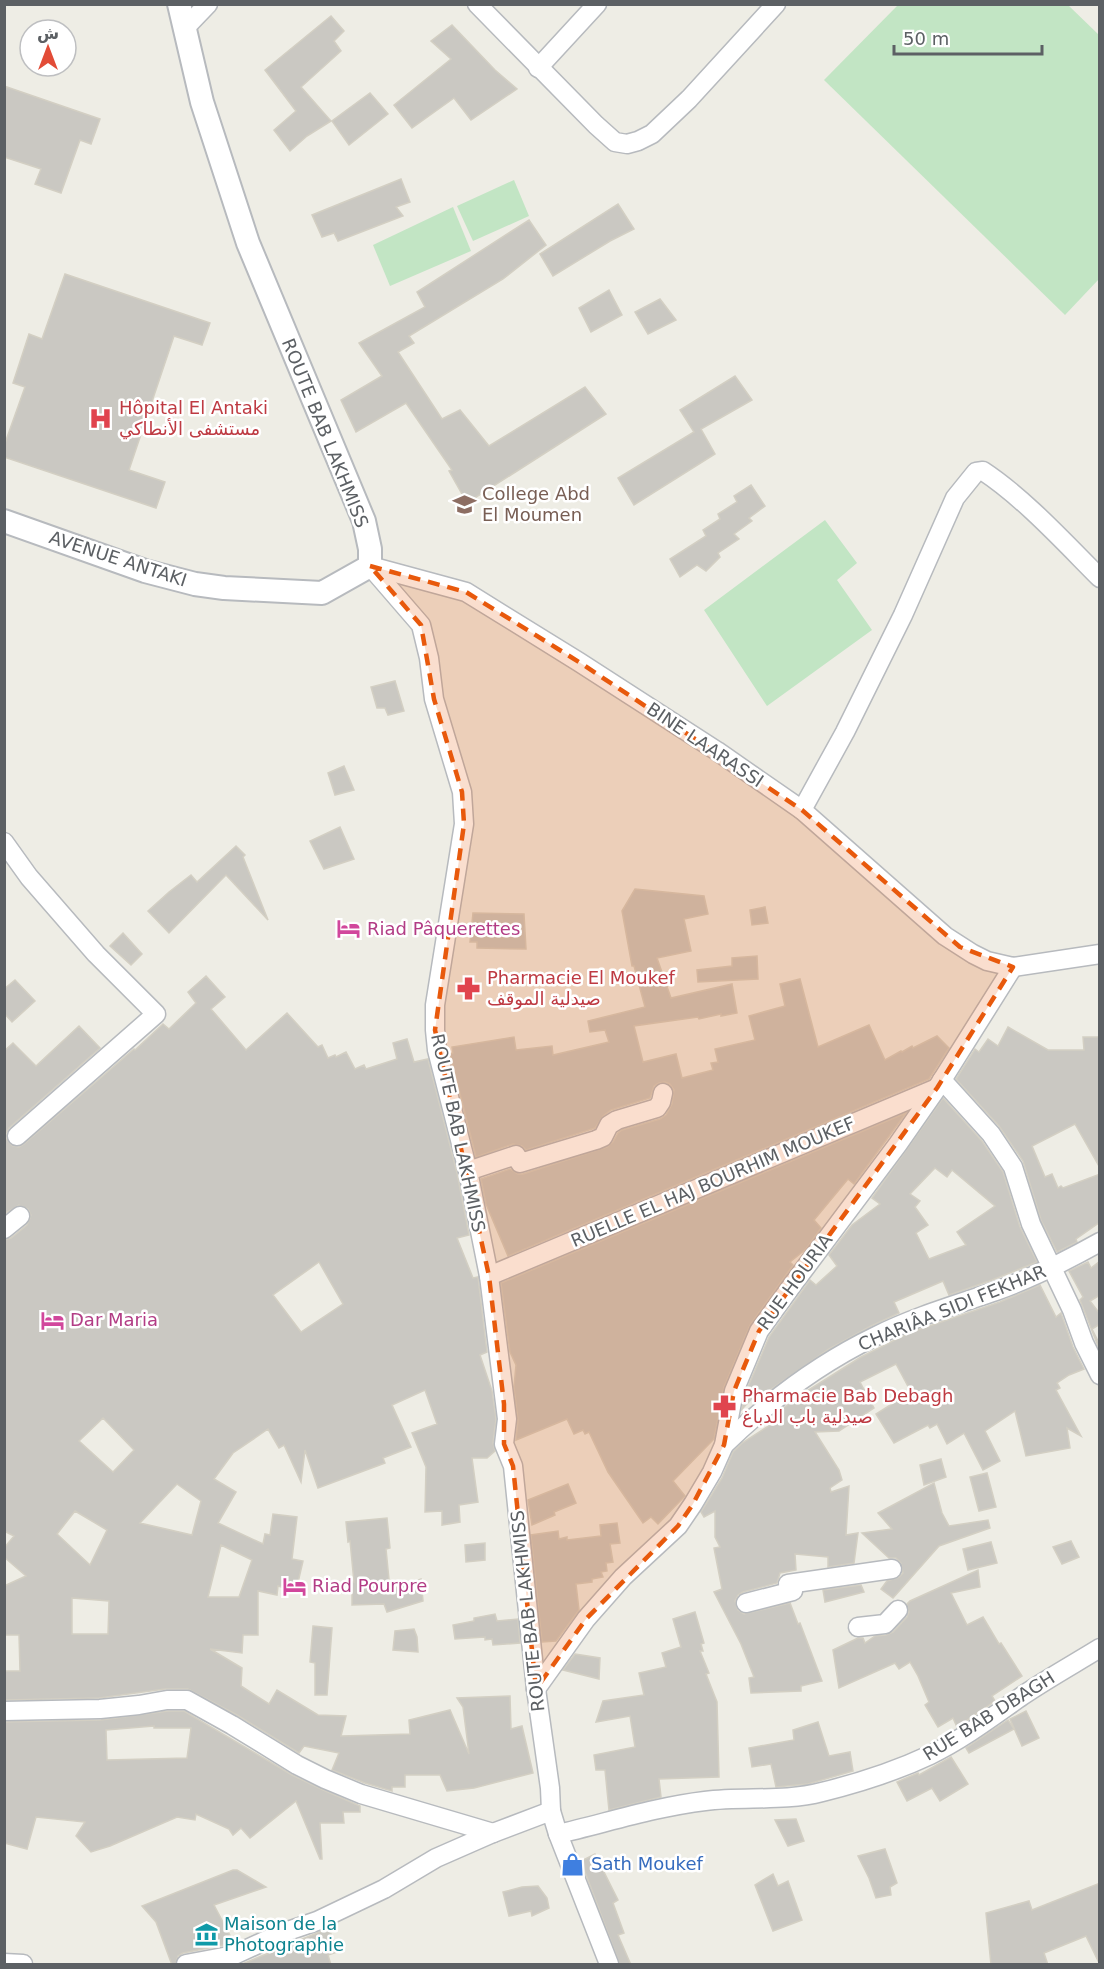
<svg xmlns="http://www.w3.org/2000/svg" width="1104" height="1969" viewBox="0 0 1104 1969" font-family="'DejaVu Sans',Cairo,sans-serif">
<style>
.green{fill:#c2e5c4}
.building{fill:#cac8c2;stroke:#d3cfc3;stroke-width:1.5;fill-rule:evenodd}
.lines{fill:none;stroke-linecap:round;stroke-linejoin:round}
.minor-casing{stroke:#b7babe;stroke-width:21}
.tertiary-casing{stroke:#b7babe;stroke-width:26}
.minor{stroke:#fff;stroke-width:18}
.tertiary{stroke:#fff;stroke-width:22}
.marked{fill:#e8590c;fill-opacity:0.2;stroke:#e8590c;stroke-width:4.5;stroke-dasharray:12 8;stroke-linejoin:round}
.labels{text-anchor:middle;stroke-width:5;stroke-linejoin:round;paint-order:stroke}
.health-label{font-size:18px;fill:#be3a42;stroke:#fff;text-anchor:start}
.street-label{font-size:18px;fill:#5c6064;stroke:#fff}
.education-label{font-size:18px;fill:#785e54;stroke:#fff;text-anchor:start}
.hotel-label{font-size:18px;fill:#b23c85;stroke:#fff;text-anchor:start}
.shop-label{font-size:18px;fill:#366cbe;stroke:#fff;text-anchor:start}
.culture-label{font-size:18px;fill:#0d838f;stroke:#fff;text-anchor:start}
</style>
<rect width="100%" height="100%" fill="#eeede5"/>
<g class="green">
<polygon points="898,5 1068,5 1099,35 1099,279 1065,315 824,80"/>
<polygon points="514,180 529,216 473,241 457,206"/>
<polygon points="453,207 471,251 390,286 373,245"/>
<polygon points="825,520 857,563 837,580 872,630 767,706 704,610"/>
</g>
<g class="building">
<polygon points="331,16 344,31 334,41 341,51 301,87 331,121 307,136 290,151 274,130 296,111 265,70"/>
<polygon points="452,25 495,70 517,89 471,120 454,98 412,128 394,105 451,59 431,41"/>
<polygon points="4,86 100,119 91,144 80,140 61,193 35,184 41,169 4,157"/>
<polygon points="370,93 388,114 349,145 332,121"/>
<polygon points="401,179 410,202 396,207 403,216 338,241 334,233 322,237 312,215"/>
<polygon points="618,204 634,229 610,241 553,276 540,254"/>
<polygon points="529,220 546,245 503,279 409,336 414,343 398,352 442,419 460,410 489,446 585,387 606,414 467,503 449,471 452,470 406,403 356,432 341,400 382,376 359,343 425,307 417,292"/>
<polygon points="65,274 210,323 202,345 174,336 129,470 165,482 156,508 4,457 4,446 25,387 13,383 29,334 42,339"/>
<polygon points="609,290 622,315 591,332 579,308"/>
<polygon points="660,299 676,320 648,334 635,312"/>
<polygon points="735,376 752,400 701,429 715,454 634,505 618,478 694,432 680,410"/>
<polygon points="751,485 765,506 749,518 752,521 734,534 739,539 718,553 720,557 706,571 697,565 680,577 670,559 706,536 703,530 720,519 718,514 737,502 734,496"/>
<polygon points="395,681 404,711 388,715 385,708 377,708 371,687"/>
<polygon points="344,766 354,790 335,795 328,773"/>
<polygon points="340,827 354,859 324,869 310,841"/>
<polygon points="236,846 245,855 243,857 268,920 226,875 169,933 148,911 169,892 191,875 197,882"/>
<polygon points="635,889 704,896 708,914 684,919 691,951 657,958 671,998 732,984 737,1013 721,1016 721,1014 699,1019 698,1017 634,1026 643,1062 676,1054 682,1078 713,1070 711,1063 718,1062 715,1049 755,1040 749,1016 785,1006 780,984 800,979 818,1047 869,1025 885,1060 901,1051 902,1052 912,1046 913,1048 937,1036 949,1048 929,1079 508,1256 486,1204 481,1179 510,1169 518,1174 523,1174 607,1147 613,1142 618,1133 622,1130 660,1119 666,1115 672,1104 674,1090 670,1084 665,1082 659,1083 654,1086 650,1098 611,1110 603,1116 595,1128 592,1129 526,1150 522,1146 513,1144 476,1157 450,1054 453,1053 452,1047 514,1037 516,1050 552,1046 553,1055 609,1042 605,1030 590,1032 588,1021 645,1007 634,966 632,966 622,911"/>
<polygon points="765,907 768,923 752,925 750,910"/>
<polygon points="473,913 524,914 526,949 477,948 477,942 470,942"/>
<polygon points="123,933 142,954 131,965 110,946"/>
<polygon points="757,956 758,979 698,982 697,970 732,966 732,958"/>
<path d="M206 976 225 997 211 1009 246 1050 287 1013 318 1047 322 1045 328 1058 335 1055 336 1057 346 1052 355 1069 364 1065 366 1069 397 1059 393 1043 407 1039 414 1062 428 1059 457 1173 469 1235 457 1238 473 1278 478 1277 487 1352 480 1355 492 1391 496 1419 493 1443 495 1451 487 1458H472L478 1502 459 1505 460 1522 442 1525V1511L425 1512 426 1467 412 1433 437 1424 425 1390 392 1405 411 1447 383 1458 385 1463 318 1488 305 1450 301 1482 284 1445 279 1448 268 1429 233 1453 214 1479 236 1492 218 1523 263 1544 265 1534 270 1535 273 1514 297 1517 292 1559 303 1561 296 1591 278 1586 277 1595 258 1591V1635H243L242 1653 210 1649 242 1668 241 1686 269 1704 277 1690 318 1715 346 1716 341 1736 410 1734 409 1720 450 1710 469 1754 463 1707 457 1698 510 1696 511 1729 522 1726 533 1773 474 1788 447 1791 440 1775H405V1787H392V1791L365 1783 332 1770 339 1753 304 1746 299 1753 237 1715 188 1689H165L99 1698 4 1700V1671H20L19 1635H4V1586L26 1576 4 1557V1548L14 1536 4 1531V1240L11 1238 27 1225 31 1215 28 1209 19 1205 4 1214V1051L13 1043 36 1066 79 1026 100 1048 9 1128 6 1133V1139L13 1146 19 1147 24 1144 134 1049 135 1050 163 1024 169 1029 196 1003 188 992ZM319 1262 343 1304 301 1332 273 1295ZM103 1418 134 1450 113 1472 79 1441ZM177 1484 201 1501 192 1535 140 1523ZM75 1511 107 1530 90 1565 57 1534ZM221 1545 252 1560 239 1597H208ZM72 1598 109 1601 108 1634H72Z"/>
<polygon points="15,980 35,1001 12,1022 4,1013 4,989"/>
<polygon points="1008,1027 1048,1050 1084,1050 1083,1037 1100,1037 1100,1168 1075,1124 1032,1146 1045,1177 1052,1174 1058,1188 1061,1186 1063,1188 1100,1174 1100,1222 1076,1239 1077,1242 1057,1252 1041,1220 1023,1161 999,1126 956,1079 975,1049 979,1052 988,1039 998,1046"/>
<path d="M943 1098 982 1141 1003 1172 1020 1227 1037 1262 992 1280 949 1295 943 1281 894 1302 899 1313 871 1326 829 1349 764 1394 759 1391 742 1409 745 1394 769 1337 810 1280 816 1285 837 1266 829 1255 852 1225 880 1204 872 1198ZM935 1168 947 1177 952 1170 995 1206 957 1232 966 1245 929 1259 916 1233 928 1225 915 1207 920 1201 910 1194Z"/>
<polygon points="906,1113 854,1184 848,1179 814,1220 821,1228 806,1249 790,1262 793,1265 750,1325 724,1387 714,1439 673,1481 685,1496 658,1524 651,1517 643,1523 608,1472 589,1432 585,1434 583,1430 574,1434 567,1419 516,1440 518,1420 514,1387 516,1365 510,1352 501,1283"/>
<polygon points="1100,1261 1100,1295 1090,1301 1100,1314 1100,1324 1092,1329 1100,1345 1098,1346 1080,1300 1083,1297 1069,1271 1088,1262 1091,1268"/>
<polygon points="1040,1285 1056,1317 1061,1313 1073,1347 1084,1369 1069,1375 1057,1383 1060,1388 1056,1390 1081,1436 1067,1428 1070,1448 1026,1456 1015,1411 985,1431 1000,1461 983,1470 964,1433 947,1444 937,1424 930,1428 928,1425 894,1443 876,1414 911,1392 896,1364 860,1382 874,1408 839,1431 815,1432 839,1470 842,1480 830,1488 831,1492 849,1486 846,1535 858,1533 854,1563 828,1567 828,1557 795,1554 796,1570 780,1573 777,1583 743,1592 738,1595 735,1601 738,1610 744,1614 790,1603 798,1624 800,1623 822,1681 801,1686 801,1691 751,1693 749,1678 754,1677 741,1644 714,1592 722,1589 714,1548 720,1547 715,1537 715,1511 704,1517 701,1512 722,1478 733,1452 742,1443 778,1420 778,1412 802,1394 861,1357 909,1333 1000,1302"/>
<polygon points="941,1459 946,1477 924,1485 920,1465"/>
<polygon points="987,1473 996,1507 979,1511 970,1477"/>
<polygon points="934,1483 942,1513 949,1526 988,1520 990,1528 939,1546 893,1598 881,1589 887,1581 899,1577 903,1573 901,1563 896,1558 889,1558 862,1533 892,1529 878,1513"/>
<polygon points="568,1484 576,1503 554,1512 555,1515 532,1525 528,1500"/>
<polygon points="387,1518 390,1548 386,1549 390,1590 421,1579 423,1601 387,1612 384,1604 352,1605 352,1582 354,1582 350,1541 348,1542 346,1522"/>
<polygon points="617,1523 620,1543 610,1544 613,1562 606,1563 607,1571 601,1572 603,1577 592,1579 592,1582 576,1584 579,1610 556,1641 542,1642 531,1535 558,1531 559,1539 567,1537 567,1540 601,1536 600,1525"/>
<polygon points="1071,1541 1079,1557 1062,1564 1053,1547"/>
<polygon points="991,1542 997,1563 968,1570 963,1549"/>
<polygon points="485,1543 485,1560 466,1562 465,1545"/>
<polygon points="978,1570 980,1587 951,1593 967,1625 983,1617 999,1644 1001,1643 1022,1676 992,1696 995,1701 957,1727 953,1718 938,1727 925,1705 929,1702 918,1676 910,1662 899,1669 895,1663 839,1688 833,1650 858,1638 863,1638 865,1643 875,1636 886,1635 893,1632 907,1617 909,1612 907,1604 910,1601"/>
<polygon points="861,1585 864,1592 825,1602 823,1590"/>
<polygon points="695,1612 704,1643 701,1644 703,1651 700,1651 709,1673 706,1674 717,1702 719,1777 659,1779 661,1797 609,1810 605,1770 596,1770 594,1755 635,1747 630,1716 596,1722 603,1701 644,1695 639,1673 666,1667 662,1653 681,1647 673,1619"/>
<polygon points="495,1614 497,1621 518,1619 520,1643 493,1645 492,1639 485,1640 485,1637 455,1639 453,1625 474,1621 474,1618"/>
<polygon points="313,1626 332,1628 327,1695 315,1695 315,1663 310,1662"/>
<polygon points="414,1629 417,1637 418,1652 393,1650 395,1631"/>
<polygon points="575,1654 600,1658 599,1679 563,1670"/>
<path d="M168 1711H184L292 1775 321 1789 360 1806V1812H343L344 1823H320L322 1859H320L296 1801 250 1838 241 1828 233 1835 229 1829 196 1814 195 1820 177 1817 110 1846 91 1852 76 1836 85 1822 36 1817 27 1849 4 1843V1722L101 1720ZM154 1726V1728H191L187 1758 107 1760 106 1730Z"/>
<polygon points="1026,1711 1039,1738 1022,1746 1010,1719"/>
<polygon points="1008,1720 1014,1729 969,1753 966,1748"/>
<polygon points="818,1722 829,1756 850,1752 853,1771 808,1784 776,1787 771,1764 752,1767 749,1748 794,1740 793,1730"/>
<polygon points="951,1757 968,1784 940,1801 932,1788 907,1801 897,1782 918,1773 919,1775"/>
<polygon points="796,1819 804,1841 788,1846 775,1820"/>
<polygon points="885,1849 897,1883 890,1887 891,1895 876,1898 869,1878 858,1856"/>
<polygon points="595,1854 618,1900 613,1903 624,1933 618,1935 631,1965 620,1965 581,1861"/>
<polygon points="233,1870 237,1870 266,1887 214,1905 234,1943 183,1953 178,1956 175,1965 172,1965 156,1922 142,1906"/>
<polygon points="773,1874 778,1886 788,1881 802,1920 773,1931 755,1885"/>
<polygon points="1100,1883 1100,1965 1086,1936 1044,1953 1048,1965 991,1965 986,1913 1029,1901 1032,1910"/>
<polygon points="538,1886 547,1898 549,1908 532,1916 531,1911 509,1916 503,1892 522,1887"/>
<polygon points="329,1928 337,1952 328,1955 331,1965 240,1965"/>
</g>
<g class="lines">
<defs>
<g id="minor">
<polyline points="477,4 596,125 615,142 627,144 638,141 652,134 689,99 776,4"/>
<polyline points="184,29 208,4"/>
<polyline points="538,68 597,4"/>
<polyline points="370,566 421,625 429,658 434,699 462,792 464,824 435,1005 435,1030 437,1050 468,1171 489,1276 507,1419 504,1444 513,1466 536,1689 550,1788 551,1811 558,1834 609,1964"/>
<polyline points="370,566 466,592 579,662 717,751 802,810 945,936 973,954 987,961 1013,967 1100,954"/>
<path d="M802 810 845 732 903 615 955 498 976 472 983 471C1024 498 1065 543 1100 578"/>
<polyline points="4,842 29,877 96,954 156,1014 17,1136"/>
<polyline points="942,1080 991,1134 1013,1167 1031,1224 1072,1310 1084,1343 1100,1375"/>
<polyline points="468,1171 516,1155 520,1163 596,1140 603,1137 609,1125 617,1120 657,1108 661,1102 663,1093"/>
<polyline points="4,1229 20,1216"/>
<polyline points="489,1276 937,1088"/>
<path d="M724 1445C768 1402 820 1363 876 1336 914 1317 955 1305 996 1291 1032 1278 1066 1261 1100 1242"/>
<polyline points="788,1584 892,1569"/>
<polyline points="746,1603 793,1591"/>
<polyline points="858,1627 885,1624 898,1610"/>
<polyline points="536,1689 586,1619 623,1577 678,1526 693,1504 712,1472 724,1445 734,1391 759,1331 793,1284 898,1144 937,1088 1013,967"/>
<polyline points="4,1711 100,1709 139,1705 167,1700 187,1700 232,1725 297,1765 325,1779 361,1794 493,1833"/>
<path d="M558 1834C606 1823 655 1807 705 1801 744 1796 784 1802 822 1792 859 1783 896 1771 930 1755 963 1739 992 1717 1022 1696 1047 1679 1074 1664 1100 1648"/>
<polyline points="4,1963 23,1964"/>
<polyline points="186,1964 234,1955 282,1933 317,1921 384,1889 436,1858 493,1833 551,1811"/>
</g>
<polyline id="tertiary" points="4,521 145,571 195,584 224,588 322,593 370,566 370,549 364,521 248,243 202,102 179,4"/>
</defs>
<use href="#minor" class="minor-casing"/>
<use href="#tertiary" class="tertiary-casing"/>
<use href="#minor" class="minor"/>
<use href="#tertiary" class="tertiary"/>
</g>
<path class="marked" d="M370 566 466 592 579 662 802 810 960 947 1013 967 937 1088 759 1331 734 1391 724 1445 693 1504 678 1526 586 1619 536 1689 513 1466 504 1444V1404L489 1276 435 1030 464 824 462 792 434 699 421 625Z"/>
<defs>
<symbol id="hospital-bare" viewBox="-9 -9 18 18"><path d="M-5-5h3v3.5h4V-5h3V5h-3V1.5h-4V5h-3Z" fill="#e0444e" stroke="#fff" stroke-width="2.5" paint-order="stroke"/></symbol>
<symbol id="school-bare" viewBox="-9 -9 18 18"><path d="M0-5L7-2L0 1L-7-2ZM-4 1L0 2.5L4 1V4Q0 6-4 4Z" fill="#8d6e63" stroke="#fff" stroke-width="2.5" paint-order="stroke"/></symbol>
<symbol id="hotel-bare" viewBox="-9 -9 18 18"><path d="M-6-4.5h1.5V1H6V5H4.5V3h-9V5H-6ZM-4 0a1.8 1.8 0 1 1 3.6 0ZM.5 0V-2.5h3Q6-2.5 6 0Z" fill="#d1479c" stroke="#fff" stroke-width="2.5" paint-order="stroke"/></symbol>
<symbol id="pharmacy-bare" viewBox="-9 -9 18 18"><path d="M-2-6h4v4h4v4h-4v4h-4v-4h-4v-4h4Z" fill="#e0444e" stroke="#fff" stroke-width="2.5" paint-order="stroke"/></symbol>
<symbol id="shop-bare" viewBox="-9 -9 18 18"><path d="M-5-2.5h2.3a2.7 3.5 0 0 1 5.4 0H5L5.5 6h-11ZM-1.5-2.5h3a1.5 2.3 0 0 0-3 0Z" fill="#3f7fe0" stroke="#fff" stroke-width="2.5" paint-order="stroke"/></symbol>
<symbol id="museum-bare" viewBox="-9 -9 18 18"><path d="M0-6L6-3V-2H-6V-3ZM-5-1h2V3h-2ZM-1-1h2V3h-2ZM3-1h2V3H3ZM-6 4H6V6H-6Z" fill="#0f9aa8" stroke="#fff" stroke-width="2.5" paint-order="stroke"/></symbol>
</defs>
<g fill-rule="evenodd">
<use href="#hospital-bare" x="84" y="402" width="33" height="33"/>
<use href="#school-bare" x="448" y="488" width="33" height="33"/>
<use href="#hotel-bare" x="332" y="912" width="33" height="33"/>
<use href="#pharmacy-bare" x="452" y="972" width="33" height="33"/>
<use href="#hotel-bare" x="36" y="1304" width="33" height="33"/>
<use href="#pharmacy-bare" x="708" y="1390" width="33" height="33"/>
<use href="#hotel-bare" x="278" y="1570" width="33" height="33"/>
<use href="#shop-bare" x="556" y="1848" width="33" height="33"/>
<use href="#museum-bare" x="190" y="1918" width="33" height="33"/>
</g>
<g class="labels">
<g class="health-label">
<text x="119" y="414">Hôpital El Antaki<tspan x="119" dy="21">مستشفى الأنطاكي</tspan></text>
<text x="487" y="984">Pharmacie El Moukef<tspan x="487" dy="21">صيدلية الموقف</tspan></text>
<text x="742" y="1402">Pharmacie Bab Debagh<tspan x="742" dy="21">صيدلية باب الدباغ</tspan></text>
</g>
<g class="street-label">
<text transform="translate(325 433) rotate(68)" y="6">ROUTE BAB LAKHMISS</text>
<text transform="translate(118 559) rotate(18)" y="6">AVENUE ANTAKI</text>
<text transform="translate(705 745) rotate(34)" y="6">BINE LAARASSI</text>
<text transform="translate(458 1133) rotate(78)" y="6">ROUTE BAB LAKHMISS</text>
<text transform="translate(713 1182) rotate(-23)" y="6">RUELLE EL HAJ BOURHIM MOUKEF</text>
<text transform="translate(795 1282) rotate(-54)" y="6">RUE HOURIA</text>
<text transform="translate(952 1308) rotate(-22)" y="6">CHARIÂA SIDI FEKHAR</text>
<text transform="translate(528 1611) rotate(-96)" y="6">ROUTE BAB LAKHMISS</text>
<text transform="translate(989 1716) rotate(-32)" y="6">RUE BAB DBAGH</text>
</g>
<g class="education-label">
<text x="482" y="500">College Abd<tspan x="482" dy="21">El Moumen</tspan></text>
</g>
<g class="hotel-label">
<text x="367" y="935">Riad Pâquerettes</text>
<text x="70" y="1326">Dar Maria</text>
<text x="312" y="1592">Riad Pourpre</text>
</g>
<g class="shop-label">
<text x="591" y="1870">Sath Moukef</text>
</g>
<g class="culture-label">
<text x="224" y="1930">Maison de la<tspan x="224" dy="21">Photographie</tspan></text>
</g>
</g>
<rect width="1104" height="1969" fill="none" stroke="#5c6064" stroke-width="12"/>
<g transform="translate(48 48)"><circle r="28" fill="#ffffff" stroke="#bebfc1" stroke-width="1.5"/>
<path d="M0-4.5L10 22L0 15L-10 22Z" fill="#e24c37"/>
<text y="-9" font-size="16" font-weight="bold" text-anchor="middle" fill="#5c6064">ش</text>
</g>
<path d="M894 45v9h148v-9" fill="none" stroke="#5c6064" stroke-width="3"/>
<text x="903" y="45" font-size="18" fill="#5c6064" stroke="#ffffff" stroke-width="4.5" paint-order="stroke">50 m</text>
</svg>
